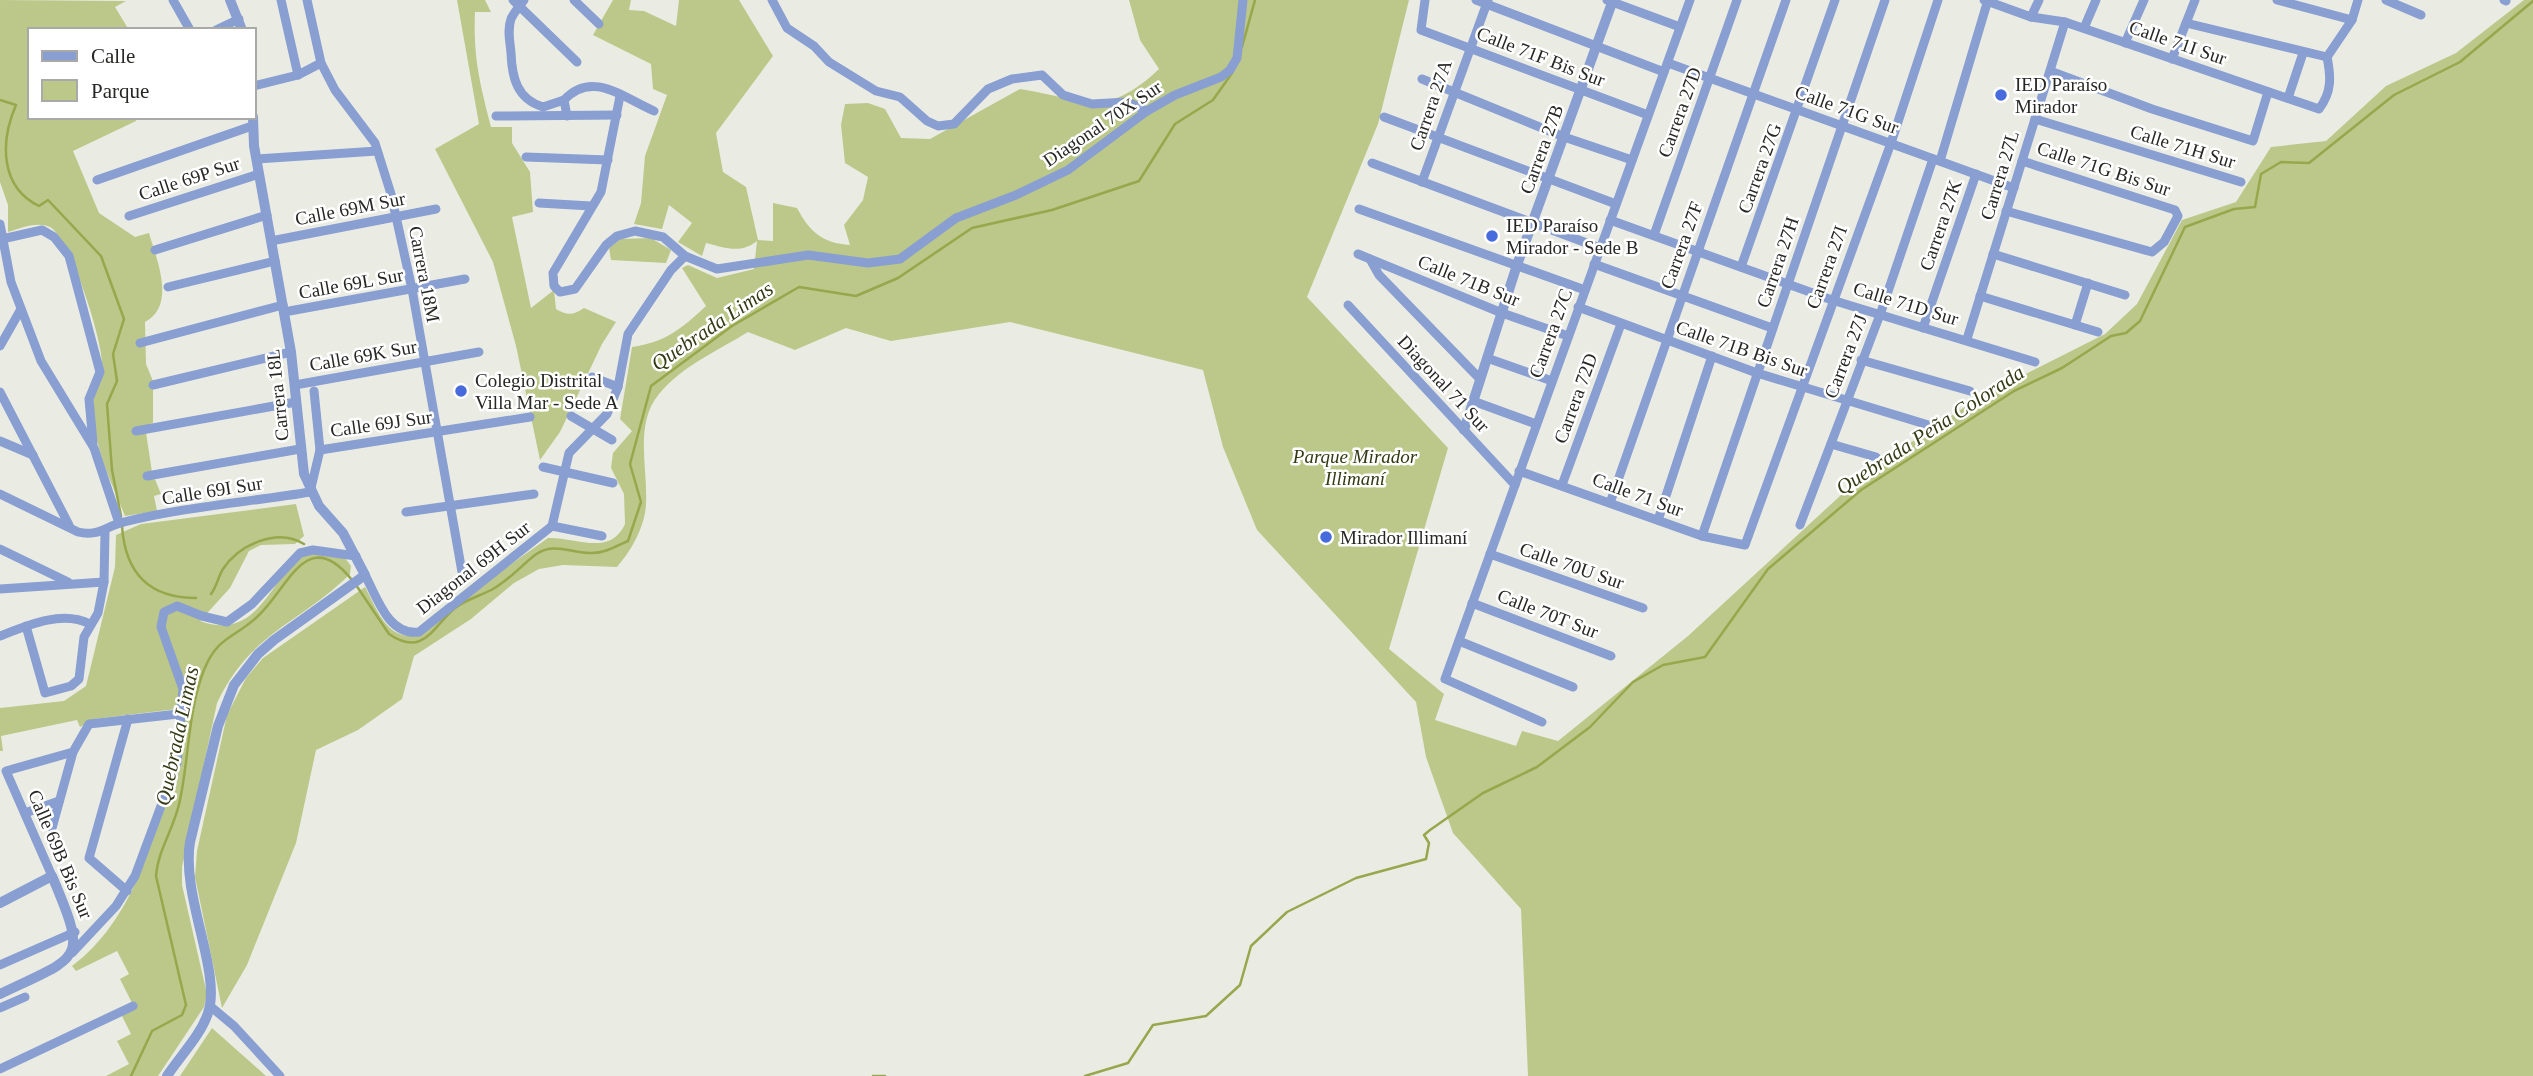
<svg xmlns="http://www.w3.org/2000/svg" width="2533" height="1076" viewBox="0 0 2533 1076" font-family="'Times New Roman',serif">
<style>
.green{fill:#bcc889}
.lines{fill:none;stroke-linecap:round;stroke-linejoin:round}
.stream{stroke:#98a64c;stroke-width:2.5}
.minor{stroke:#899ed1;stroke-width:9}
.tertiary{stroke:#899ed1;stroke-width:10}
.poi-dot{fill:#476add;stroke:#fff;stroke-width:2.5}
.labels{text-anchor:middle;stroke-width:5;stroke-linejoin:round;paint-order:stroke}
.street-label{font-size:19px;fill:#272825;stroke:#fff}
.poi-label{font-size:19px;fill:#272825;stroke:#fff;text-anchor:start}
.park-label{font-size:19px;font-style:italic;fill:#333912;stroke:#fff}
.water-label{font-size:21px;font-style:italic;fill:#353b15;stroke:#fff}
</style>
<rect width="100%" height="100%" fill="#eaece4"/>
<g class="green">
<path d="M0 0 126 1 115 7 129 30H30V117H135L136 121 73 151 99 213 135 237 149 233C156 258 177 305 145 322L146 364 153 381V423L145 426 152 472 161 494 154 496 157 511 125 516C114 488 99 459 95 429 93 416 92 399 96 386 97 381 101 376 102 371 106 348 70 237 50 227 37 221 21 228 8 232V205L0 182Z"/>
<path d="M457 0H485L491 12H475C473 57 480 84 491 127H512V143L530 172 533 212 512 217 531 308 554 290 556 309C567 316 574 315 584 308L616 322 602 344 560 432 540 460 516 346 493 262 435 149 479 124Z"/>
<path d="M613 0H631L629 10 644 11 676 26 679 0H739L773 56 716 133 723 172 746 187 758 240 773 241V203L797 208C810 232 822 243 850 245L844 225 863 200 868 177 845 163 841 125 845 104 868 103 885 109 901 138 930 139 1020 89C1084 99 1105 120 1159 69L1140 40 1129 0H1409L1378 124 1307 297 1448 448 1389 649 1444 694 1435 720 1516 746 1522 731 1558 741 1688 636 1866 472 1980 397 2105 334 2137 304 2182 220 2236 202 2271 147 2326 141 2386 86 2456 53 2524 0H2533V1076H1528L1521 909 1453 833 1426 757 1416 702 1257 530 1223 447 1203 370 1010 322 891 341 846 328 795 350 748 332C719 350 682 366 659 394 634 424 648 468 646 504 645 527 631 551 617 567L563 565 539 569 514 583 471 619 414 656 402 699 358 730 316 750 296 843 247 965 222 1008 195 877 197 851 227 715 246 678 263 658 365 587C378 611 387 642 420 635L469 594 548 538C576 537 610 557 625 524L624 494 611 468 613 453 632 431 620 419 632 347C666 342 681 329 706 306L682 268 688 265 717 278 754 269 757 241C741 254 725 248 706 243L702 256 678 242 692 223 669 205 662 229 634 224 641 203 645 156 667 95 653 89 651 64 593 35Z"/>
<polygon points="651,238 671,250 666,263 611,260 609,248 620,239"/>
<path d="M296 504 304 536 295 544 261 545 249 551 230 588 200 621C268 646 273 554 318 551 326 551 337 556 345 558L351 566 350 574C300 624 251 631 217 703L182 867V885L207 994 204 1007 158 1076H106L129 1064 117 1041 131 1034 120 1012 133 1005 120 979 129 974 117 951 76 971 72 966C146 912 167 793 185 708L94 719 80 727 77 720 1 736 3 751H0V708L64 701 86 686 115 567 116 535 141 524Z"/>
<polygon points="212,1028 266,1076 180,1076"/>
</g>
<g class="lines">
<g class="stream">
<polyline points="1242,47 1255,0"/>
<path d="M0 100 16 105C0 142 0 187 39 206L48 200 101 256 124 319 113 354 117 381 107 404 112 470 121 516"/>
<path d="M122 526C125 571 147 598 196 598"/>
<path d="M356 585 389 634C424 658 433 626 455 608 465 600 482 595 493 589 509 580 521 566 535 555 553 541 573 554 592 553 606 553 616 546 628 541L641 502 630 464 651 386 732 326 799 287 856 296 898 278 972 228 1052 210 1139 181 1175 124 1213 100 1232 73"/>
<path d="M211 594C217 586 218 577 223 569 239 545 277 527 304 544"/>
<path d="M131 1076 152 1031 182 1015 186 1005 156 876C158 849 175 827 180 800 189 758 188 710 204 670 218 635 236 638 259 615 289 587 307 524 352 580"/>
<polyline points="873,1076 885,1076"/>
<polyline points="1085,1076 1128,1063 1153,1025 1206,1016 1240,985 1251,946 1287,912 1356,878 1426,859 1429,843 1424,835 1430,830 1483,793 1537,767 1590,727 1633,682 1663,665 1705,657 1768,569 1861,490 2014,391 2062,368 2111,336 2126,333 2140,321 2185,227 2234,209 2255,207 2261,174 2281,162 2309,163 2394,95 2460,62 2533,1"/>
</g>
<g class="minor">
<polyline points="173,0 190,30"/>
<polyline points="281,0 298,75"/>
<polyline points="307,0 321,63 335,90 375,143 391,194 412,289 462,572"/>
<polyline points="513,0 577,62"/>
<path d="M524 0C520 6 514 12 511 19 507 30 510 41 511 53 512 78 517 99 543 107L564 100"/>
<polyline points="574,0 599,24"/>
<polyline points="772,0 787,28 814,46 829,62 876,91 900,97 927,121 938,126 954,124 988,89 1012,79 1042,75 1063,95 1092,104 1128,102 1147,111"/>
<polyline points="1425,0 1421,30 1648,115"/>
<polyline points="1476,0 1664,72"/>
<polyline points="1607,0 1680,27"/>
<path d="M1984 0 2031 17 2065 22 2319 109C2332 92 2331 77 2327 57"/>
<polyline points="2277,0 2352,20"/>
<polyline points="2386,0 2421,15"/>
<polyline points="2504,0 2506,1"/>
<polyline points="2031,17 2039,0"/>
<polyline points="2186,23 2327,57"/>
<polyline points="2084,28 2096,0"/>
<polyline points="216,30 239,19"/>
<polyline points="2125,43 2144,0"/>
<polyline points="2327,57 2352,20 2358,0"/>
<polyline points="2172,59 2195,0"/>
<polyline points="1668,63 2014,188"/>
<polyline points="2050,71 2152,109 2253,141 2268,92"/>
<polyline points="1422,79 1564,137 1632,160"/>
<polyline points="254,86 298,75 321,63"/>
<polyline points="620,96 601,192 553,273 554,286 560,292 575,289 606,245 617,236 635,231 663,237 685,256 717,269 808,255 868,263 900,259 956,218 1016,195 1068,170 1147,111 1175,95 1221,77 1230,70 1237,58 1243,0"/>
<polyline points="2288,98 2303,53"/>
<polyline points="496,116 617,115"/>
<path d="M567 116 564 100C592 70 622 97 654 111"/>
<polyline points="1384,117 1616,204"/>
<polyline points="2035,119 2241,182"/>
<polyline points="526,157 608,160"/>
<polyline points="257,159 377,151"/>
<polyline points="1940,161 1988,0"/>
<polyline points="1372,163 1600,248"/>
<polyline points="97,180 252,126"/>
<polyline points="1422,182 1488,0"/>
<polyline points="539,203 591,206"/>
<polyline points="1359,209 1585,290"/>
<polyline points="2006,211 2152,252 2164,242 2178,216 2175,210 2022,161"/>
<polyline points="129,216 259,174"/>
<polyline points="1610,220 1832,300 2035,362"/>
<polyline points="0,224 11,282 41,361 94,448 119,523"/>
<polyline points="1654,235 1737,0"/>
<polyline points="2,239 42,230 54,237 69,256 100,372 89,399 93,443"/>
<polyline points="271,241 436,209"/>
<polyline points="155,250 267,215"/>
<polyline points="1358,254 1502,313 1568,336"/>
<polyline points="1993,254 2125,295"/>
<polyline points="1370,259 1379,275 1480,379"/>
<polyline points="1594,264 1772,328"/>
<polyline points="1741,267 1835,0"/>
<polyline points="168,287 275,261"/>
<polyline points="1980,296 2098,332"/>
<polyline points="1348,305 1515,485"/>
<polyline points="1578,307 1757,373 1935,427"/>
<polyline points="284,312 465,279"/>
<polyline points="2075,325 2088,283"/>
<polyline points="1923,328 1976,174"/>
<polyline points="1967,339 2065,22"/>
<polyline points="140,343 283,305"/>
<polyline points="0,346 21,309"/>
<polyline points="1487,358 1552,381"/>
<polyline points="1861,360 1970,391"/>
<polyline points="592,377 618,387"/>
<polyline points="153,385 291,352"/>
<polyline points="295,385 479,352"/>
<polyline points="0,392 69,525"/>
<polyline points="1473,401 1536,424"/>
<polyline points="571,416 612,440"/>
<polyline points="136,431 296,402"/>
<polyline points="0,441 33,455"/>
<polyline points="1831,444 1876,457"/>
<polyline points="320,450 530,417"/>
<polyline points="543,467 613,483"/>
<polyline points="1519,471 1702,536 1745,545 1891,143 1938,0"/>
<polyline points="147,476 300,449"/>
<polyline points="1562,485 1621,324"/>
<path d="M0 494 78 532C98 537 106 526 124 522 184 507 249 502 310 492L320 450 314 391"/>
<polyline points="1610,503 1786,0"/>
<polyline points="406,512 534,494"/>
<polyline points="1658,520 1712,356"/>
<polyline points="1800,525 1881,312 1933,159"/>
<polyline points="552,526 569,453 607,414 618,387 628,334 671,270 685,256"/>
<polyline points="552,526 602,536"/>
<polyline points="1702,536 1885,0"/>
<polyline points="0,549 68,582"/>
<polyline points="1490,554 1643,608"/>
<path d="M365 575C377 597 388 636 419 632L552 526"/>
<polyline points="0,589 104,582"/>
<polyline points="1472,603 1611,656"/>
<polyline points="26,626 45,693 71,686 79,679 84,637 98,613 104,582 105,532"/>
<path d="M0 636C28 625 62 610 90 624"/>
<polyline points="1459,641 1573,687"/>
<polyline points="1542,722 1445,679 1690,0"/>
<polyline points="25,813 59,801"/>
<polyline points="52,828 73,752"/>
<polyline points="52,876 6,771 73,752 89,724 178,714"/>
<polyline points="127,891 89,858 128,719"/>
<polyline points="72,953 116,906 135,876 177,763 183,689 161,627 164,612 177,606 202,616 227,622 252,604 300,553 313,550 356,556"/>
<polyline points="0,965 75,932"/>
<polyline points="210,1006 234,1026 280,1076"/>
<polyline points="0,1008 25,997"/>
<polyline points="0,1069 133,1006"/>
</g>
<g class="tertiary">
<polyline points="230,0 242,30"/>
<polyline points="1464,430 1517,265 1613,0"/>
<path d="M0 903 52 876C89 963 81 955 0 994"/>
<path d="M167 1076C180 1056 201 1035 208 1013 222 972 181 897 190 842L218 726 234 685 258 654 274 640 365 575 343 533 319 506 304 474 291 352 254 146 253 117"/>
</g>
</g>
<g class="poi-dot">
<circle cx="2001" cy="95" r="7"/>
<circle cx="1492" cy="236" r="7"/>
<circle cx="461" cy="391" r="7"/>
<circle cx="1326" cy="537" r="7"/>
</g>
<g class="labels">
<g class="street-label">
<text transform="translate(2178 42) rotate(19)" y="7">Calle 71I Sur</text>
<text transform="translate(1541 56) rotate(21)" y="7">Calle 71F Bis Sur</text>
<text transform="translate(1430 105) rotate(-71)" y="7">Carrera 27A</text>
<text transform="translate(1847 109) rotate(20)" y="7">Calle 71G Sur</text>
<text transform="translate(1679 112) rotate(-70)" y="7">Carrera 27D</text>
<text transform="translate(1102 123) rotate(-34)" y="7">Diagonal 70X Sur</text>
<text transform="translate(2183 146) rotate(17)" y="7">Calle 71H Sur</text>
<text transform="translate(1541 149) rotate(-70)" y="7">Carrera 27B</text>
<text transform="translate(1759 168) rotate(-70)" y="7">Carrera 27G</text>
<text transform="translate(2104 168) rotate(18)" y="7">Calle 71G Bis Sur</text>
<text transform="translate(1999 175) rotate(-73)" y="7">Carrera 27L</text>
<text transform="translate(189 178) rotate(-18)" y="7">Calle 69P Sur</text>
<text transform="translate(350 208) rotate(-11)" y="7">Calle 69M Sur</text>
<text transform="translate(1940 225) rotate(-71)" y="7">Carrera 27K</text>
<text transform="translate(1681 245) rotate(-70)" y="7">Carrera 27F</text>
<text transform="translate(1777 262) rotate(-71)" y="7">Carrera 27H</text>
<text transform="translate(1826 267) rotate(-70)" y="7">Carrera 27I</text>
<text transform="translate(425 274) rotate(79)" y="7">Carrera 18M</text>
<text transform="translate(1469 280) rotate(22)" y="7">Calle 71B Sur</text>
<text transform="translate(351 283) rotate(-10)" y="7">Calle 69L Sur</text>
<text transform="translate(1906 303) rotate(17)" y="7">Calle 71D Sur</text>
<text transform="translate(1550 333) rotate(-70)" y="7">Carrera 27C</text>
<text transform="translate(1742 348) rotate(19)" y="7">Calle 71B Bis Sur</text>
<text transform="translate(363 355) rotate(-10)" y="7">Calle 69K Sur</text>
<text transform="translate(1845 356) rotate(-69)" y="7">Carrera 27J</text>
<text transform="translate(1444 383) rotate(47)" y="7">Diagonal 71 Sur</text>
<text transform="translate(277 395) rotate(-96)" y="7">Carrera 18L</text>
<text transform="translate(1575 398) rotate(-70)" y="7">Carrera 72D</text>
<text transform="translate(381 423) rotate(-8)" y="7">Calle 69J Sur</text>
<text transform="translate(212 490) rotate(-9)" y="7">Calle 69I Sur</text>
<text transform="translate(1638 494) rotate(20)" y="7">Calle 71 Sur</text>
<text transform="translate(1572 565) rotate(19)" y="7">Calle 70U Sur</text>
<text transform="translate(473 567) rotate(-38)" y="7">Diagonal 69H Sur</text>
<text transform="translate(1548 613) rotate(21)" y="7">Calle 70T Sur</text>
<text transform="translate(61 854) rotate(67)" y="7">Calle 69B Bis Sur</text>
</g>
<g class="poi-label">
<text x="2015" y="91">IED Paraíso<tspan x="2015" dy="22">Mirador</tspan></text>
<text x="1506" y="232">IED Paraíso<tspan x="1506" dy="22">Mirador - Sede B</tspan></text>
<text x="475" y="387">Colegio Distrital<tspan x="475" dy="22">Villa Mar - Sede A</tspan></text>
<text x="1340" y="544">Mirador Illimaní</text>
</g>
<g class="park-label">
<text x="1355" y="463">Parque Mirador<tspan x="1355" dy="22">Illimaní</tspan></text>
</g>
<g class="water-label">
<text transform="translate(712 326) rotate(-34)" y="7">Quebrada Limas</text>
<text transform="translate(1930 430) rotate(-33)" y="7">Quebrada Peña Colorada</text>
<text transform="translate(177 736) rotate(-78)" y="7">Quebrada Limas</text>
</g>
</g>
<rect x="28" y="28" width="228" height="91" fill="#ffffff" stroke="#a9a9a8" stroke-width="2"/>
<rect x="42" y="51" width="35" height="10" fill="#899ed1" stroke="#a9a9a8" stroke-width="2"/>
<text x="91" y="63" font-size="21" fill="#272825">Calle</text>
<rect x="42" y="80" width="35" height="21" fill="#bcc889" stroke="#a9a9a8" stroke-width="2"/>
<text x="91" y="98" font-size="21" fill="#272825">Parque</text>
</svg>
